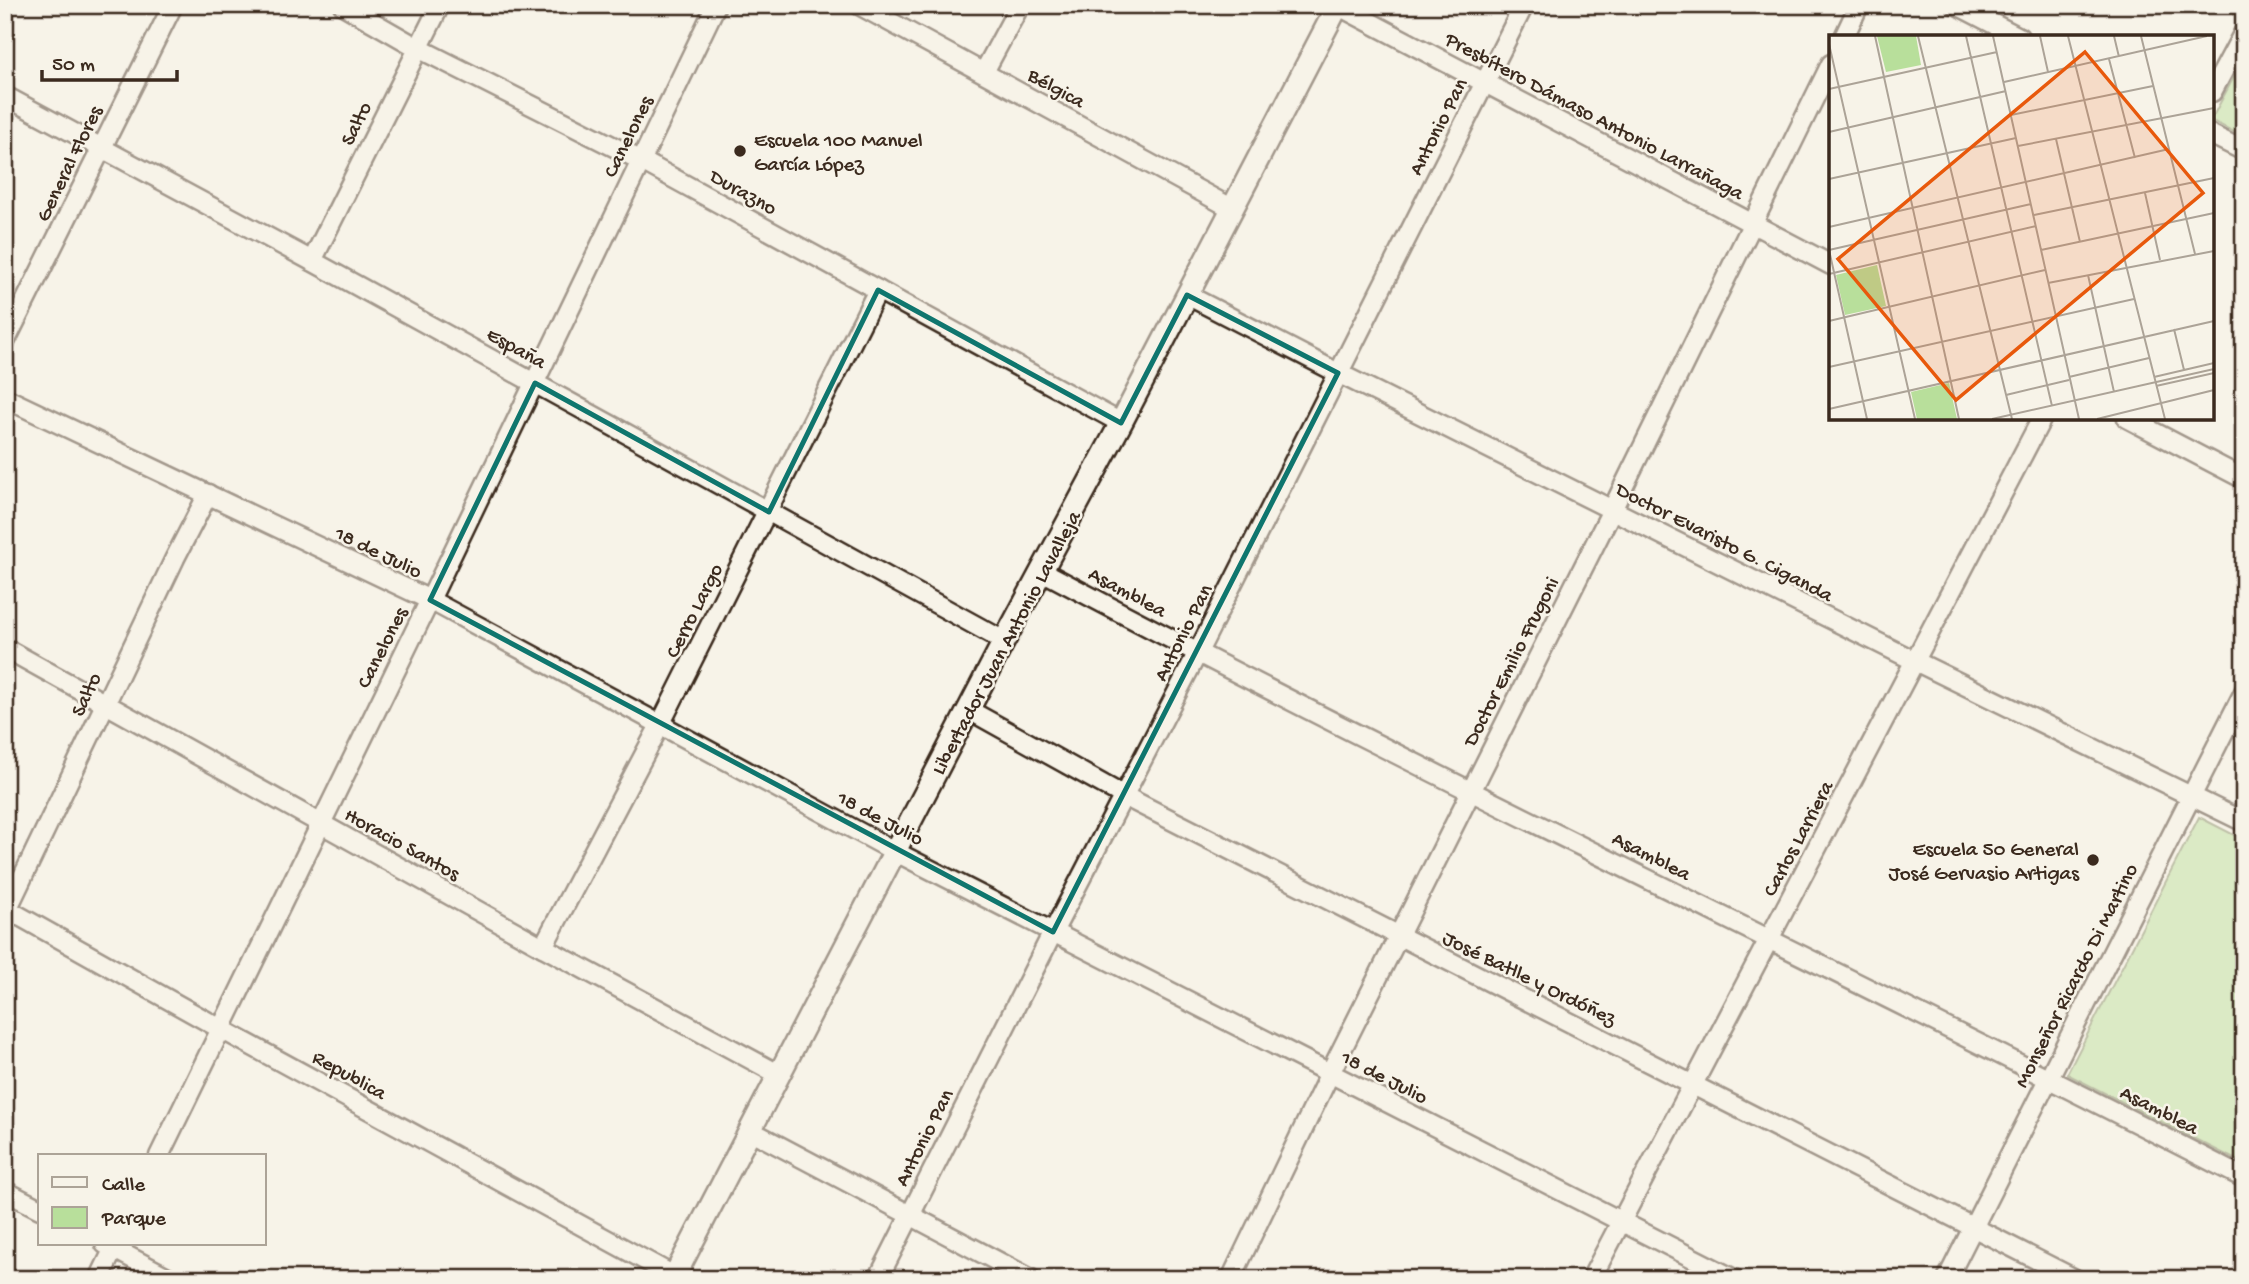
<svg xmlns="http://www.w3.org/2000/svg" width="2249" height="1284" viewBox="0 0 2249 1284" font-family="'Gochi Hand',sans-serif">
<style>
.green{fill:#b8df9b;stroke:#7a845c;stroke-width:2}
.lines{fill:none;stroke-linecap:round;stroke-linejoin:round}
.minor-casing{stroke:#3b2a1e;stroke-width:23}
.tertiary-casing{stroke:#3b2a1e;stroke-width:26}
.minor{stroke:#f7f3e8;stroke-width:18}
.tertiary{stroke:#f7f3e8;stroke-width:21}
.marked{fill:none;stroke:#0f766e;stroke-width:5;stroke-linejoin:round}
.poi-dot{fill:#3b2a1e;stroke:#f7f3e8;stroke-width:2.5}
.labels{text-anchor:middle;stroke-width:5;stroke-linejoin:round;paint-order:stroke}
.street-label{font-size:21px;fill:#3b2a1e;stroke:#f7f3e8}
.poi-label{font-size:21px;fill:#3b2a1e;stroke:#f7f3e8;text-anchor:start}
.inset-road{fill:none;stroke:#aca397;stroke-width:2}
.view{fill:#e8590c;fill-opacity:0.15;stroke:#e8590c;stroke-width:3.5}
.inset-edge{fill:none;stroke:#3b2a1e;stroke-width:3.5}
</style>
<rect width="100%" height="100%" fill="#f7f3e8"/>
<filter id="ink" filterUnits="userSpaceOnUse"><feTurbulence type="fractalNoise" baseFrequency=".0143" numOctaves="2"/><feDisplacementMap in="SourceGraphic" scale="14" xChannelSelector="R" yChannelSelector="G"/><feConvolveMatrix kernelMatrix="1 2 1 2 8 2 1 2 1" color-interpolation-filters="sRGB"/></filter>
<g filter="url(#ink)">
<g class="green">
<polygon points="2244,58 2244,137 2212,121 2212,118"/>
<polygon points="2199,817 2244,840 2244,1164 2067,1074"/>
</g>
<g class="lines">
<defs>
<g id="minor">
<polyline points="343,5 418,48 640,160 1121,423"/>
<polyline points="859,5 1233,209"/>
<polyline points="1337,5 1831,265"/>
<polyline points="1957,5 2019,37"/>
<polyline points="1844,37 1859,5"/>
<polyline points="984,72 1020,5"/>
<polyline points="2212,92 2244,32"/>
<polyline points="5,96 312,261 1004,641"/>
<polyline points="2212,135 2244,151"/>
<polyline points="312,261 440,5"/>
<polyline points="1187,295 1338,373 1917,662 2244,822"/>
<polyline points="5,342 173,5"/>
<polyline points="5,398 430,600 896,852 1734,1279"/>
<polyline points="2127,418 2244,479"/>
<path d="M1042 571C1438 782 1845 972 2244 1178"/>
<polyline points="5,648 543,947 780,1075"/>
<polyline points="969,710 1124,796 2075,1279"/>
<polyline points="5,908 221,1029 674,1276"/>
<polyline points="5,914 175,558 208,494"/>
<polyline points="543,947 660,725 878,290"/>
<polyline points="751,1131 1031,1279"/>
<polyline points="159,1156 430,600 716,5"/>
<polyline points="5,1191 40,1209"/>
<polyline points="105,1244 171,1279"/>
<polyline points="99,1279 116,1244"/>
<polyline points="878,1279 1053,932 1197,654 1524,5"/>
<polyline points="1231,1279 1330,1073 1612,510 1831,64"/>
<path d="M1591 1279C1742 992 1894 706 2042 418"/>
<polyline points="1947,1279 2244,692"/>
</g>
<polyline id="tertiary" points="673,1279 1004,641 1121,423 1338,5"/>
</defs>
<use href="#minor" class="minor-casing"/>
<use href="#tertiary" class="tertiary-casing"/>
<use href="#minor" class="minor"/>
<use href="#tertiary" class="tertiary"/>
</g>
</g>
<path d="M0 0H2249V1284H0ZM878 290 1121 423 1187 295 1338 373 1053 932 430 600 535 383 769 512Z" fill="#f7f3e8" fill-opacity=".55" fill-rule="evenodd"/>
<path class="marked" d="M878 290 1121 423 1187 295 1338 373 1053 932 430 600 535 383 769 512Z"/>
<g class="poi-dot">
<circle cx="740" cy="151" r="7"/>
<circle cx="2093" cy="860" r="7"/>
</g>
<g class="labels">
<g class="street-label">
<text transform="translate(1057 87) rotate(29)" y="7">Bélgica</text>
<text transform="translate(1595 115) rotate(28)" y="7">Presbítero Dámaso Antonio Larrañaga</text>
<text transform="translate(355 123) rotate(-64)" y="7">Salto</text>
<text transform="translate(1437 126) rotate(-63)" y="7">Antonio Pan</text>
<text transform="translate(627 136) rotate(-64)" y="7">Canelones</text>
<text transform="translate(68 163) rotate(-64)" y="7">General Flores</text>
<text transform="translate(744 191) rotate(29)" y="7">Durazno</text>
<text transform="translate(517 347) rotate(29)" y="7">España</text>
<text transform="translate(1725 541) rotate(27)" y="7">Doctor Evaristo G. Ciganda</text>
<text transform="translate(379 551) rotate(26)" y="7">18 de Julio</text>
<text transform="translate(1128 591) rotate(28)" y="7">Asamblea</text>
<text transform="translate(693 610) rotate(-63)" y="7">Cerro Largo</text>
<text transform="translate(1182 632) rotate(-63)" y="7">Antonio Pan</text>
<text transform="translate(1005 642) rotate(-62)" y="7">Libertador Juan Antonio Lavalleja</text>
<text transform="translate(381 647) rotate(-63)" y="7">Canelones</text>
<text transform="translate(1510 661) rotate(-63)" y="7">Doctor Emilio Frugoni</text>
<text transform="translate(85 694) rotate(-65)" y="7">Salto</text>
<text transform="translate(881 817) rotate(28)" y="7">18 de Julio</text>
<text transform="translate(1797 838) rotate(-62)" y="7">Carlos Larriera</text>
<text transform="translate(403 843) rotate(29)" y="7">Horacio Santos</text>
<text transform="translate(1652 855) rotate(27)" y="7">Asamblea</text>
<text transform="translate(2075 975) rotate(-63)" y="7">Monseñor Ricardo Di Martino</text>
<text transform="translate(1530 977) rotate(26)" y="7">José Batlle y Ordóñez</text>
<text transform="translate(350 1074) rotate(29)" y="7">Republica</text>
<text transform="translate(1385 1076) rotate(27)" y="7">18 de Julio</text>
<text transform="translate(2160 1109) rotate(27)" y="7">Asamblea</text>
<text transform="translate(923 1137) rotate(-63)" y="7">Antonio Pan</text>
</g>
<g class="poi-label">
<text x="754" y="146">Escuela 100 Manuel<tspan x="754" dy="24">García López</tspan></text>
<text x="2079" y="855" text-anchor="end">Escuela 50 General<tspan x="2079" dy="24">José Gervasio Artigas</tspan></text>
</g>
</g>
<g transform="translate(1829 35)">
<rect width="385" height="385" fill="#f7f3e8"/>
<path d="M48 1H87L92 30 57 37ZM48 230 57 271 16 280 7 240ZM120 348 128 384H88L82 357Z" fill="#b8df9b"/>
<path class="inset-road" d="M46 1 130 384M89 1 183 384M137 1 223 371M164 1 250 384M211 1 219 37M239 1 336 384M285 1 290 22M312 1 366 219M0 9 86 384M280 24 306 123M175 47 378 1M0 54 168 17M182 80 324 51M0 97 177 56M227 104 251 207M189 111 385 73M0 144 187 103M316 158 331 225M205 180 385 143M0 192 340 114M0 215 202 169M0 215 38 384M212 215 385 178M0 239 207 191M259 240 285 357M219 248 385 216M0 286 216 235M345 294 355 335M0 332 305 264M240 342 320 323M325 342 385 328M327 351 385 338M177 360 240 345M0 374 385 286M163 384 385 334M268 384 385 355"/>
<path class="view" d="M256 17 374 158 127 365 9 224Z"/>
<rect width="385" height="385" class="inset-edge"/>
</g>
<rect width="2249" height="1284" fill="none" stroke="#f7f3e8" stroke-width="28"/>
<rect x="14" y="14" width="2221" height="1256" fill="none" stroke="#3b2a1e" stroke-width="2.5" filter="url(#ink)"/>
<rect x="38" y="1154" width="228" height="91" fill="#f7f3e8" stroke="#aca397" stroke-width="2"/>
<rect x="52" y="1177" width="35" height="10" fill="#f7f3e8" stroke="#aca397" stroke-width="2"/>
<text x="102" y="1190" font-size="21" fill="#3b2a1e">Calle</text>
<rect x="52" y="1207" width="35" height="21" fill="#b8df9b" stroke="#aca397" stroke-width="2"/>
<text x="102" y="1224" font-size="21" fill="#3b2a1e">Parque</text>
<path d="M42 70v10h135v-10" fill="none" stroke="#3b2a1e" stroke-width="3.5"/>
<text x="52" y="70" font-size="21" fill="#3b2a1e" stroke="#f7f3e8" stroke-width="5" paint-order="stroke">50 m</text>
</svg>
